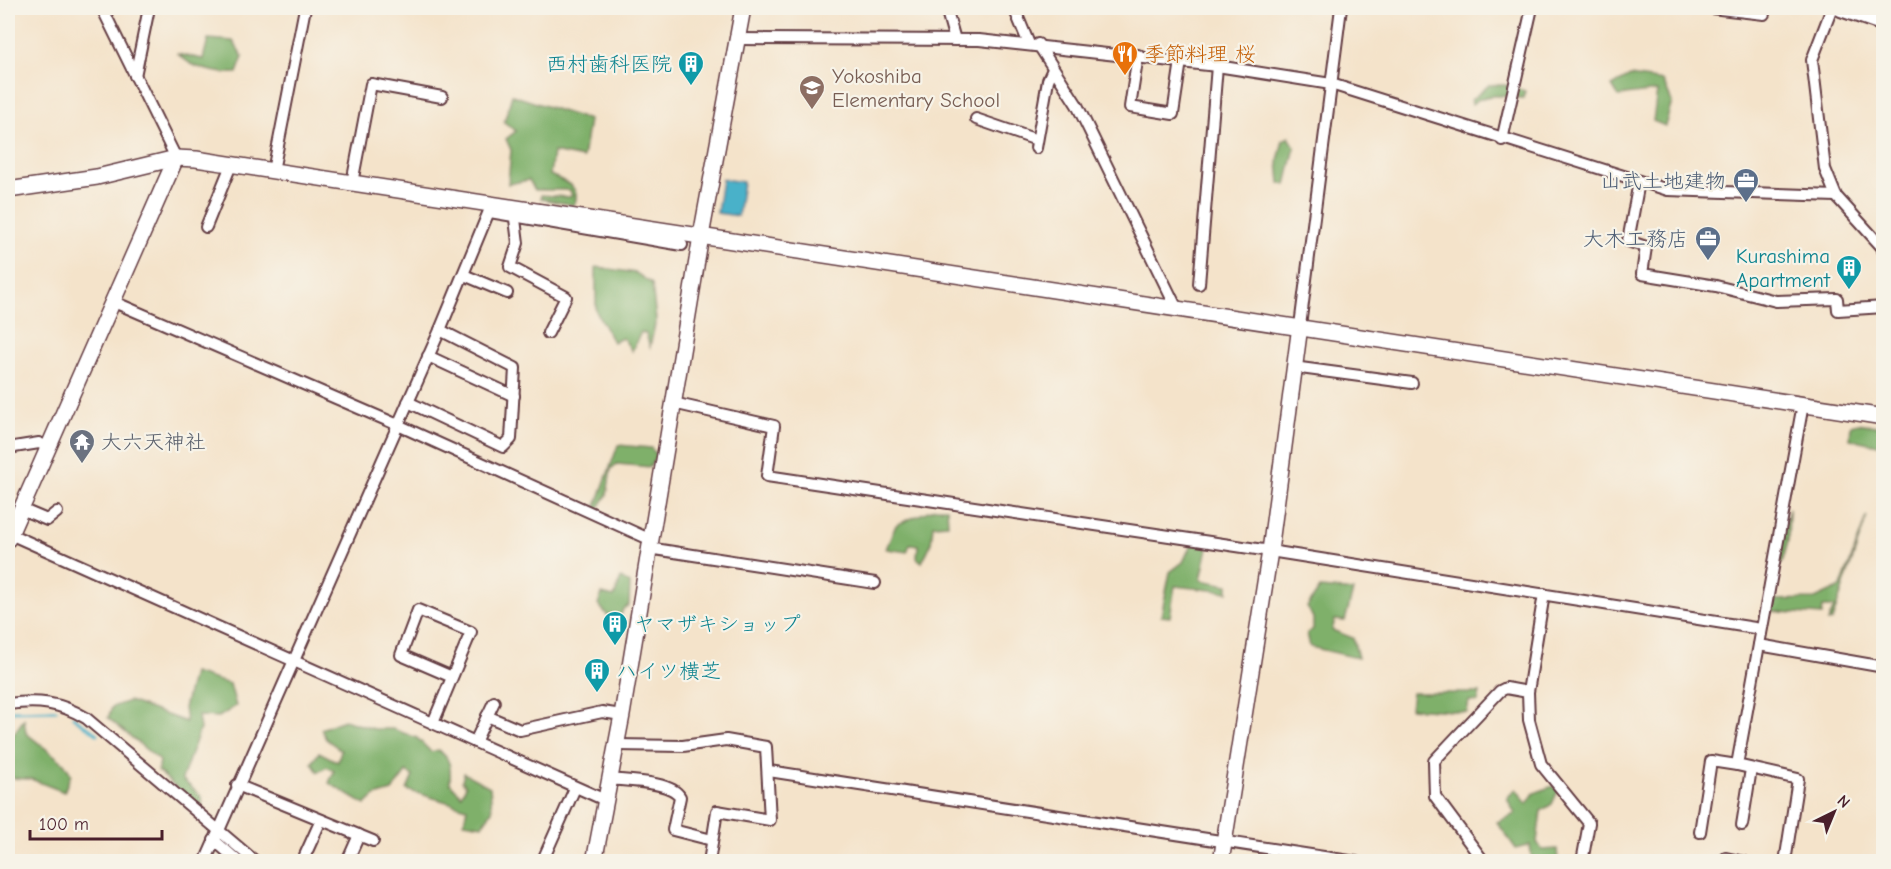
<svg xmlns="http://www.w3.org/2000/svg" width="1891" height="869" viewBox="0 0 1891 869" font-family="'Comic Neue','Klee One',sans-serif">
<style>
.forest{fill:#7fb06a;stroke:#64684a;stroke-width:1.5}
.water{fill:#4ab1c9;stroke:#4a687a;stroke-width:1.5}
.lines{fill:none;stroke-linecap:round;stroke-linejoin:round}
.stream{stroke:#4ab1c9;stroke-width:3}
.street-casing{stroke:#643c43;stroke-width:14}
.secondary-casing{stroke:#643c43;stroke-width:18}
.primary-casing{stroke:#643c43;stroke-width:20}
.street{stroke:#fff;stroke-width:10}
.secondary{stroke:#fff;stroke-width:15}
.primary{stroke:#fff;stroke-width:16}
.labels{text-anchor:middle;stroke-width:4.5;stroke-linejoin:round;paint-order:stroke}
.food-label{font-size:21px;fill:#c56008;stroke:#f7f3e8;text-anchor:start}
.culture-label{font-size:21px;fill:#0d838f;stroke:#f7f3e8;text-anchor:end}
.education-label{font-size:21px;fill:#785e54;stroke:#f7f3e8;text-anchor:start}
.service-label{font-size:21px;fill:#4e5e75;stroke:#f7f3e8;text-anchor:end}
.worship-label{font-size:21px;fill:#5b616d;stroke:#f7f3e8;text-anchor:start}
</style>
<rect width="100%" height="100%" fill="#f7f3e8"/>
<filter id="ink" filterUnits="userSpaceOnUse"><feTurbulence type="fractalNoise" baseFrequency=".0167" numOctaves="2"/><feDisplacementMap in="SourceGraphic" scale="12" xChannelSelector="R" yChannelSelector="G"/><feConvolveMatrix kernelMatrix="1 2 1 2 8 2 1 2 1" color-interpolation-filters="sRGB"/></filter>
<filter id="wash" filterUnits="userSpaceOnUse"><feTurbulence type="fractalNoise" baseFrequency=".008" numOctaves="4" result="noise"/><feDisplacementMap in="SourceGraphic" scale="24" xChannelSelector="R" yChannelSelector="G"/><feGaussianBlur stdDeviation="1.35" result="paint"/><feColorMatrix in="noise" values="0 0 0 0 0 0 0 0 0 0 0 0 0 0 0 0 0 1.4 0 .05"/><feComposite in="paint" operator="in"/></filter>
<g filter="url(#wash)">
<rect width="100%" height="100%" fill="#f4e3ca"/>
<g class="forest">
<path d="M208 39 233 41 243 57 237 73C217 74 192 69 178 54L203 59Z"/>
<polygon points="1630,76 1663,81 1672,102 1665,126 1653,121 1657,91 1618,96 1612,86"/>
<path d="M1489 85H1505L1525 91 1523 98C1505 97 1487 91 1472 104L1471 100Z"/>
<path d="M512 95 589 120 583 158 553 152 550 175C564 181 583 187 574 205L541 199V195L568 197 572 196 570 190H535L529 180 508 184 511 150 506 139 516 131 504 122Z"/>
<polygon points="1289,137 1295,147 1286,185 1280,183 1278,161 1283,140"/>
<polygon points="596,267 636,273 652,284 656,320 650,347 646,334 641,332 632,351 623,338 613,342 596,311"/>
<polygon points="1857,423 1883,427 1883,446 1850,439 1851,425"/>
<polygon points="618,445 651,448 657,455 650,467 617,464 611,469 607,495 598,509 595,509"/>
<polygon points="935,508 947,508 948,524 933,525 931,544 922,562 917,558 918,545 910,544 907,552 886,549 896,525"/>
<polygon points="1789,508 1788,542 1782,563 1778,566 1771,600 1815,599 1841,587 1867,516 1832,621 1828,622 1834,607 1823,607 1822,615 1767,611"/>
<polygon points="1192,543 1208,547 1201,580 1228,585 1228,592 1175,586 1170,617 1161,616 1170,572 1183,562"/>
<polygon points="621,578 630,584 629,605 623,609 617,626 616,613 608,616 598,604 602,594 614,597"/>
<polygon points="1320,588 1353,591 1345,621 1335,620 1332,630 1353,638 1358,658 1310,647 1307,633 1313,629 1313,618 1307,607"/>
<polygon points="193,673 230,684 236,706 219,717 198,716 200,729 182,779 201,796 202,806 197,806 158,771 160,761 108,718 112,707 129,701 186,722 184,708"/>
<polygon points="1412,693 1480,693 1478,702 1469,701 1467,712 1410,708"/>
<polygon points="24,719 26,733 64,763 71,774 64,792 31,779 8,778 8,742"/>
<path d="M344 720 374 729H393L417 738 431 752 438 750C451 758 451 768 450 783L461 795 466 786 462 781 464 773 490 787 492 811 482 825 464 822 467 808 407 790 413 776 406 772 392 791 375 796 365 805 329 783 334 771 327 767 318 772 312 763 319 752 338 762 341 750 326 739 321 729Z"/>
<polygon points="1553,786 1558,791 1552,804 1541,811 1537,842 1542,850 1557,849 1558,861 1532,861 1530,845 1516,849 1497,822 1515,814 1507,798 1516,789 1527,804 1534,793"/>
</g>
<polygon class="water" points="722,179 743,182 738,216 717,213"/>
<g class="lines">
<g class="stream">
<polyline points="8,711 56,710"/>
<polyline points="73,717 97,734"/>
</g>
</g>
</g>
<g filter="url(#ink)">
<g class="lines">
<defs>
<g id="street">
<polyline points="102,8 176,158"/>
<polyline points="946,8 955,40"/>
<polyline points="1014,8 1029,44"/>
<polyline points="1711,8 1764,14"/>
<polyline points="1832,8 1812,60 1825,169 1836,196 1882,247 1884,253"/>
<polyline points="737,39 979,40 1217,66 1331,84 1668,190 1836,196"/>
<polyline points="1038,44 1077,105 1178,311"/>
<polyline points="1138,55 1130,107 1173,114 1181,61"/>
<polyline points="135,76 149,8"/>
<polyline points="976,119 1037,140"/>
<polyline points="1502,140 1532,8"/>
<polyline points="1036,148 1048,80 1053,69"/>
<polyline points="273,171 305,8"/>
<polyline points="1639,182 1628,241 1646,247 1642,274 1716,286 1776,301 1837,299 1838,310 1884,307"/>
<polyline points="352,183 371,84 442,97"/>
<polyline points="490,212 682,245"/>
<polyline points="515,219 518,243 510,267 566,297 548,333"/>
<polyline points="206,227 231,165"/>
<polyline points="464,275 507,293"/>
<polyline points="1199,284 1217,66"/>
<polyline points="114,302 398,425 649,539"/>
<polyline points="1300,326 1341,8"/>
<polyline points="428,356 514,396"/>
<polyline points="1293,367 1412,383"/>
<polyline points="408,402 503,447 511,439 515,368 440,330"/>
<polyline points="673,403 774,426 767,476 1270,551 1761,629"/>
<polyline points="8,448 39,443 48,447"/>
<polyline points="21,509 47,520 57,512"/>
<polyline points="10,534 605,800"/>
<polyline points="648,548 875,583"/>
<polyline points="1544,594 1528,692 1529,720 1541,764 1589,823 1582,862"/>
<polyline points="1759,645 1884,667"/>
<path d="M8 704C37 700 60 702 86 718L256 862"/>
<polyline points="487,716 520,730 602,712 622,715"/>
<polyline points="433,723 471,632 418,610 401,655 452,677"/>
<polyline points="475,742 494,702"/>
<polyline points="616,745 683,746 726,740 766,747 770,820 717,811 710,856"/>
<polyline points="769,771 1356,862"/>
<path d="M609 779C626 781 672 781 680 797L673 830 712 840"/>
<polyline points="237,785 373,841"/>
<polyline points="1742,825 1751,769"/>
<polyline points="1700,832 1711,761 1737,765"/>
<polyline points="214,840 239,862"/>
<polyline points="1726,858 1744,862"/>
<polyline points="205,862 440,330 492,204"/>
<polyline points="302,862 321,820"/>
<polyline points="347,862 359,835"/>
<polyline points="542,862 575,788"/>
<polyline points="1484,862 1435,796 1434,761 1500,691 1506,688 1528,692"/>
<polyline points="1785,862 1798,779 1737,765 1803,404"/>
</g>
<g id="secondary">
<polyline points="8,190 97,177 176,158 196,159 1884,417"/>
<polyline points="8,539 176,158"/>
<polyline points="594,862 622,715 701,236 743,8"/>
<polyline points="1221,862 1270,551 1300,326"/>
</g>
<polyline id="primary" points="1841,8 1884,23"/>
</defs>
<use href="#street" class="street-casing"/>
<use href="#secondary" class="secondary-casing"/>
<use href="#primary" class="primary-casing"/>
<use href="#street" class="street"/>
<use href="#secondary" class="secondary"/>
<use href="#primary" class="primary"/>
</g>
</g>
<defs>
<symbol id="restaurant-pin" viewBox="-11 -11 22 30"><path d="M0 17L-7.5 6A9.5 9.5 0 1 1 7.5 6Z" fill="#e8710a" stroke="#f7f3e8"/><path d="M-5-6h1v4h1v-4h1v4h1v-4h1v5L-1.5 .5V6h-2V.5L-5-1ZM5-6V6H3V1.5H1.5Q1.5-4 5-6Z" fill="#fff"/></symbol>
<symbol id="building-pin" viewBox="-11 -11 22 30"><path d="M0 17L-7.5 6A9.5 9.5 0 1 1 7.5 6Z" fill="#0f9aa8" stroke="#f7f3e8"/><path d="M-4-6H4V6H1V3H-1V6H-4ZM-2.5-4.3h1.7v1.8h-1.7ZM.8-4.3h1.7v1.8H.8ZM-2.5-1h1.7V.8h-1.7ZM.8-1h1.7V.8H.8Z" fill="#fff"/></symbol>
<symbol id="school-pin" viewBox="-11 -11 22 30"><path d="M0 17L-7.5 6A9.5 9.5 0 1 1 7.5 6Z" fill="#8d6e63" stroke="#f7f3e8"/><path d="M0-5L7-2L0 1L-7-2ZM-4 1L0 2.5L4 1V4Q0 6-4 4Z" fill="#fff"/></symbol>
<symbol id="office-pin" viewBox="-11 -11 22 30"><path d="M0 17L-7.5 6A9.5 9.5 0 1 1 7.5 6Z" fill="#5c6f8a" stroke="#f7f3e8"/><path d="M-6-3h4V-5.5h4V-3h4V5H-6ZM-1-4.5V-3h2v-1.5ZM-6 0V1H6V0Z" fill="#fff"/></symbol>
<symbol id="temple-pin" viewBox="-11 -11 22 30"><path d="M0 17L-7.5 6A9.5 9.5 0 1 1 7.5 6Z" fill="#6b7280" stroke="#f7f3e8"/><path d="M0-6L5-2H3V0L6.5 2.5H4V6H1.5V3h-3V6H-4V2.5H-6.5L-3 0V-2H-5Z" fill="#fff"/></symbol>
</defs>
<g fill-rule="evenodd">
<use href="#restaurant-pin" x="1110" y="39" width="30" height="40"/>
<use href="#building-pin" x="676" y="49" width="30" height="40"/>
<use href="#school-pin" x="797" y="73" width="30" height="40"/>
<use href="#office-pin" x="1731" y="166" width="30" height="40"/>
<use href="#office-pin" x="1693" y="224" width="30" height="40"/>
<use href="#building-pin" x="1834" y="253" width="30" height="40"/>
<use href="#temple-pin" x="67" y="427" width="30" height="40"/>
<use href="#building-pin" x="600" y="609" width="30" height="40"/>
<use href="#building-pin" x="582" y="656" width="30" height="40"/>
</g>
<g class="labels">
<g class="food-label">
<text x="1144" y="61">季節料理 桜</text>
</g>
<g class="culture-label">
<text x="672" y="71">西村歯科医院</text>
<text x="1830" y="263">Kurashima<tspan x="1830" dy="24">Apartment</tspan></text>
<text x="634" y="631" text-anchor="start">ヤマザキショップ</text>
<text x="616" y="678" text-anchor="start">ハイツ横芝</text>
</g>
<g class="education-label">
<text x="832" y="83">Yokoshiba<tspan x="832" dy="24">Elementary School</tspan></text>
</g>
<g class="service-label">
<text x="1726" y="188">山武土地建物</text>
<text x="1688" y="246">大木工務店</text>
</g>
<g class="worship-label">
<text x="101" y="449">大六天神社</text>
</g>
</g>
<rect width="1891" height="869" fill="none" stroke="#f7f3e8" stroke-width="30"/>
<g transform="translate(1834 812) rotate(43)" stroke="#f7f3e8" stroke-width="4.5" paint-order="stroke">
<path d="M0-4.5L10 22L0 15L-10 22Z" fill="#4a1f2b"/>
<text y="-9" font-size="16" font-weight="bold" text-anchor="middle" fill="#4a1f2b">N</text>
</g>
<path d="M30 830v9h132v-9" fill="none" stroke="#4a1f2b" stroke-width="3"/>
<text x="39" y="830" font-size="18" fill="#4a1f2b" stroke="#f7f3e8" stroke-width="4.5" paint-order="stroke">100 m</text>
</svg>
